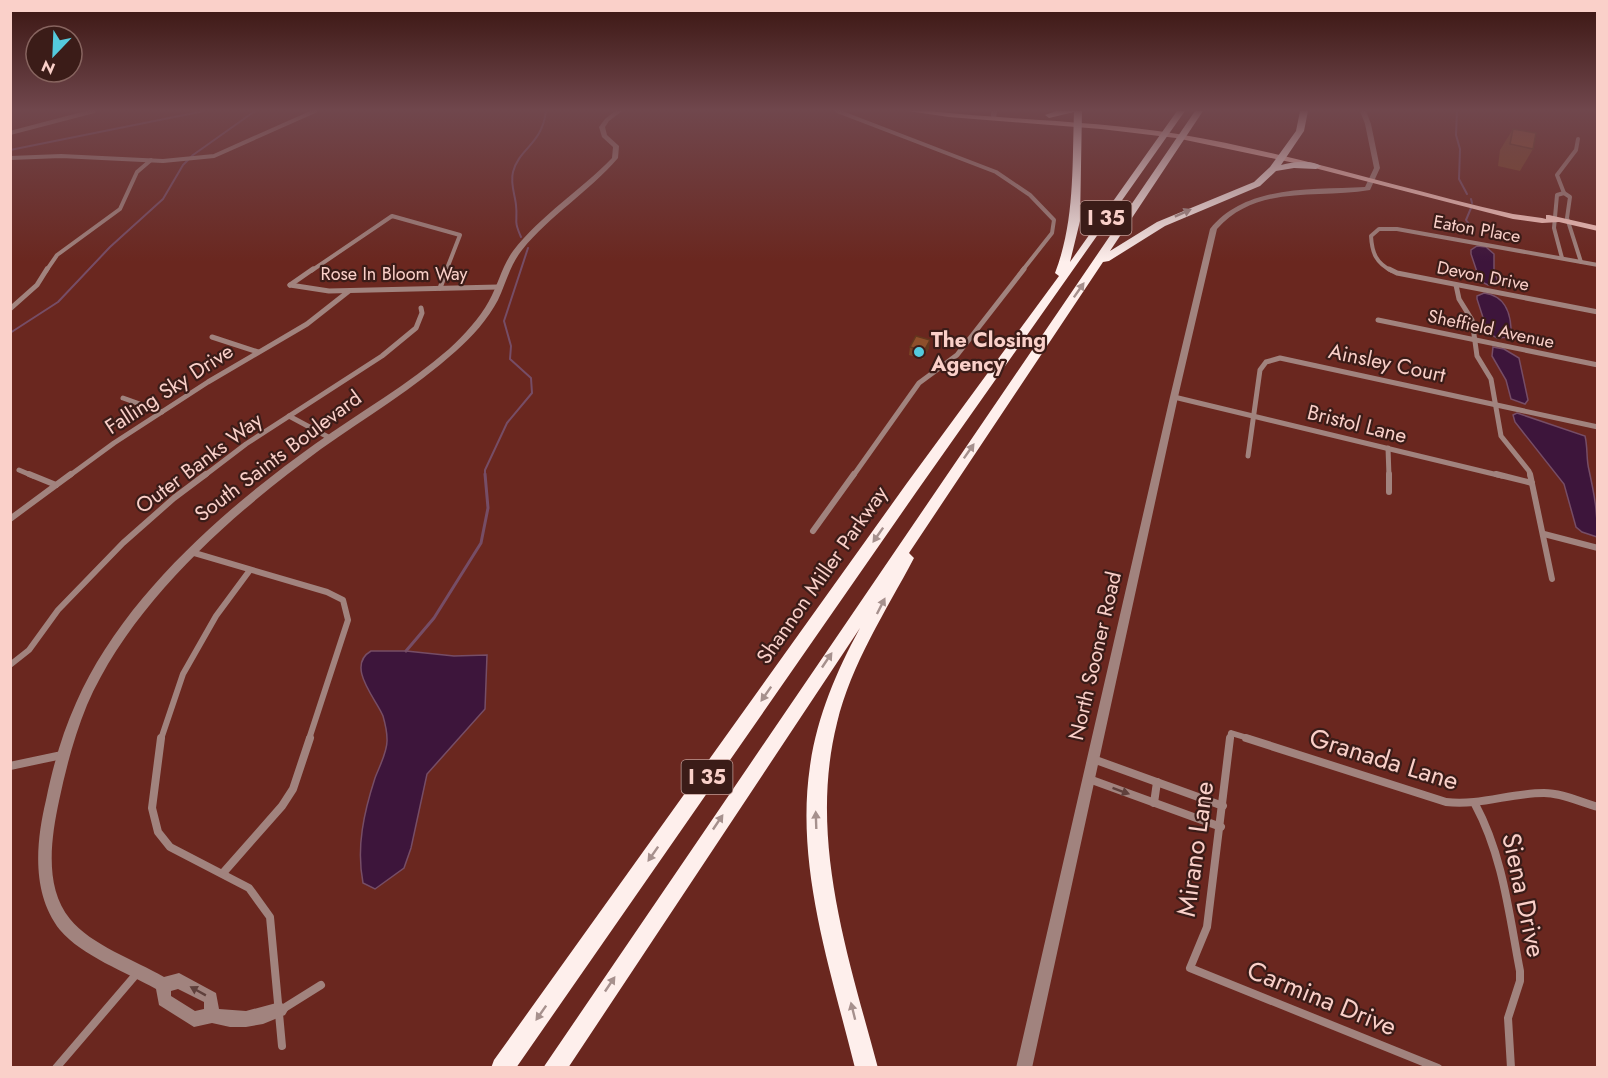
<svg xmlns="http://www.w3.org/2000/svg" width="1608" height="1078" viewBox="0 0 1608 1078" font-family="Jost,sans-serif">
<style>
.water{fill:#3d153b;stroke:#764d66;stroke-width:1.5}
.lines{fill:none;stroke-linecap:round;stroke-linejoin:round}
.stream-far1{stroke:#764d66;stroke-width:2}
.stream{stroke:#764d66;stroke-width:3}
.minor-far3{stroke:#a1837e;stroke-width:4}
.minor-far2{stroke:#a1837e;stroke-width:5}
.minor-far1{stroke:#a1837e;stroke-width:6}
.minor{stroke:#a1837e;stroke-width:8}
.tertiary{fill:#a1837e;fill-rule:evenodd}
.primary{fill:#f9c8c0;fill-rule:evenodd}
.motorway{fill:#feefec;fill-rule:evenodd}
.wall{fill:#7a4425}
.shaded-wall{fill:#63371e}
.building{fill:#8e4f2b;stroke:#63371e;stroke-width:1.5}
.oneway{fill:#a6908d}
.oneway2{fill:#5f403c}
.poi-dot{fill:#54cadd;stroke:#3b1c18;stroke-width:2}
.labels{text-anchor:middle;stroke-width:4.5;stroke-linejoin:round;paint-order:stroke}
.far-street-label{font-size:18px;fill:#fad0c9;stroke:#3b1c18}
.shield{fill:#3b1c18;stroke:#c19a94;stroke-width:1.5}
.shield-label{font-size:20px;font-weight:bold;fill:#fad0c9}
.poi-label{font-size:21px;font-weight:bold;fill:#fad0c9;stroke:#3b1c18;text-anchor:start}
.street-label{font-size:21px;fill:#fad0c9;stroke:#3b1c18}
.near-street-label{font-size:26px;fill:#fad0c9;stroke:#3b1c18}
</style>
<rect width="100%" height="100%" fill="#6a271f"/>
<g class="water">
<polygon points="1477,246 1486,247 1494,254 1494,269 1498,283 1496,285 1488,285 1480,281 1471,254 1471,250"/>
<path d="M1484 293C1507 296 1512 317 1511 337L1497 338 1488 333 1477 299V296Z"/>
<polygon points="1493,347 1504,349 1519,358 1528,400 1525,404 1511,399 1506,380 1492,356"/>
<path d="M1517 413 1585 436C1588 448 1586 459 1589 470 1594 493 1598 513 1597 537L1582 532 1576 527 1564 484 1515 422 1513 415Z"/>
<path d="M371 651H406L454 656 487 655 485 709 427 774 411 848 404 868 375 889 363 883C356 847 364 812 375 778 379 767 388 751 387 739 387 732 385 723 383 716 377 700 345 666 371 651Z"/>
</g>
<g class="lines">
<g class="stream-far1">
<polyline points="1457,111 1456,135 1460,149 1459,179 1467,194"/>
<polyline points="10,150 204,111"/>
<polyline points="1471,199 1472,203"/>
<polyline points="1471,208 1466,220 1471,227"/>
<path d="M521 237C513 219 518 222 516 205 515 195 510 183 513 172 519 148 542 145 546 111"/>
<polyline points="10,333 58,302 110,247 163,199 183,165 193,155 255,111"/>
<polyline points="485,476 485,470 507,423 532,393 531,378 510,359 511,346 504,321 528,248"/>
</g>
<polyline class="stream" points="406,651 434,618 481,543 488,508 485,474"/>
<g class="minor-far3">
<polyline points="837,111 996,172 1030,195 1054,220 1052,233 1022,271"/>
<polyline points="10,133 94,111"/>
<polyline points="1578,139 1576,150 1557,175 1564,193 1570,197 1567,218 1581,262"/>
<polyline points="10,158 61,156 163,161 214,156 315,111"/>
<polyline points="1562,258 1554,228 1557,195 1564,193"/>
<polyline points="46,271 57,255 120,209 137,172 151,160"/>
<polyline points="311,271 392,216 460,235 446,271"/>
<path d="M1392 271C1376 263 1372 253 1371 236L1379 229H1397L1598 265"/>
</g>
<g class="minor-far2">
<polyline points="1389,269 1397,273 1598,312"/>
<polyline points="290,285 313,269"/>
<polyline points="290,285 329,291 498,287"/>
<polyline points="1456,285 1459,299 1472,320 1477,356 1491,379 1501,436 1529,471 1530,476"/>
<polyline points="440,288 447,269"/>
<polyline points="10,309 37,285 47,269"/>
<polyline points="1378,320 1598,365"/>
<polyline points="212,337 258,352"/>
<polyline points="1174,397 1502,476"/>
<polyline points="123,398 162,412"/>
<polyline points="289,416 330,438"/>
<polyline points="1388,448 1389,476"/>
<polyline points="1248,456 1260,370 1266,362 1280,358 1598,427"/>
<polyline points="19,470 33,476"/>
<polyline points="69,476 114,443 208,382 307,324 349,291"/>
<polyline points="204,476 246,444 382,356 416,328 422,313 421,308"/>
<polyline points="853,476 919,383 957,355 1024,269"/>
</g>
<g class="minor-far1">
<polyline points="29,474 56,485"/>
<polyline points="1389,474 1389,492"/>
<polyline points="1496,474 1532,483"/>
<polyline points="1530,474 1552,579"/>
<polyline points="10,519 71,474"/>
<polyline points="813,531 854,474"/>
<polyline points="1544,534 1598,548"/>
<polyline points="191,552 327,592 343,600 348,620 309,739"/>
<polyline points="10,665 29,650 58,610 123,543 174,498 206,474"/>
<polyline points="161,739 183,674 216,616 250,570"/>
<polyline points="1230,739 1231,733 1251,739"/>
</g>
<g class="minor">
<polyline points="161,738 152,808 158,832 170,847 249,888 270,917 282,1046"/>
<polyline points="1230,738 1207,927 1190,968 1438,1068"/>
<path d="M1246 738 1446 802C1480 806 1510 793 1544 793 1562 793 1580 802 1598 807"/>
<polyline points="1093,759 1223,806"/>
<polyline points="10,766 62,755"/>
<polyline points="1089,779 1221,827"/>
<polyline points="1154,803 1157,782"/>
<path d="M1475 804C1503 856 1509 914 1520 971V981L1508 1018 1511 1068"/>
<polyline points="223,873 282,806 293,789 310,738"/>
<polyline points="281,1010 321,985"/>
<polyline points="56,1068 139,971"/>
</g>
<g class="tertiary">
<path d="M615 111H622L609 121 605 127 607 135 619 146 618 158C589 192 550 215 522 250 510 265 506 283 498 300 488 319 472 337 456 351 414 389 366 417 321 449 231 515 132 602 87 705 74 737 66 768 59 801 51 839 44 887 70 919 91 945 135 960 164 977L179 973 216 993 219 1009 246 1011 280 1002 285 1005 288 1010 285 1015 263 1024 246 1027H230L212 1023 194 1027 159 1005 156 989C126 972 82 956 60 930 31 893 36 842 46 800 53 766 62 734 76 703 122 598 224 509 315 444 360 412 408 385 449 349 464 335 479 319 489 301 498 285 502 266 513 251 541 215 581 190 612 158L613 147 602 137 599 127 605 119ZM178 989 204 1002V1009L195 1011 171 996V991Z"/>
<polygon points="991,111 997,111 996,119 991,118"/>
<path d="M1360 111H1366L1371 124 1380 168 1370 190C1317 199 1257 184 1217 229L1178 397 1032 1068H1016L1170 397 1210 229C1246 184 1313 190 1365 187L1374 168 1365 124Z"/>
</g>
<path class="primary" d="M908 111H930C1012 120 1096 121 1178 134 1291 153 1401 189 1513 214L1542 218 1546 219V215H1549L1598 226V231L1559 222 1542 223 1513 219 1299 164 1176 138 1101 129 949 117Z"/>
<g class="motorway">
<path d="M1056 111H1082L1080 221 1070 262 1177 111H1185L917 491 516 1068H491L494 1060 907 483 1059 276 1055 273C1075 221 1072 167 1074 112L1049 118 1045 115Z"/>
<path d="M1195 111H1203L1110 251 1157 222 1254 182 1270 167 1296 131 1300 111H1308L1304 131 1281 165C1293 162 1310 159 1321 166L1316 169 1294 168 1276 171 1260 186 1165 226 1109 261 1103 262 909 553 914 558C886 611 851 664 837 723 808 839 848 956 878 1068H855C831 971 795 867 810 766 817 717 836 672 860 628L568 1068H543Z"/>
</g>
</g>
<g class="wall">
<polygon points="1513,129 1533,149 1520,171 1498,166 1500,150"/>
<polygon points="910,347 929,348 923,359 909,355"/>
</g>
<polygon class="shaded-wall" points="930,340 929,348 923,359 924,351"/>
<g class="building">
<polygon points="1513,129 1536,133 1533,149 1510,144"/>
<polygon points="916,336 930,340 924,351 910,347"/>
</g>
<defs><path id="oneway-solid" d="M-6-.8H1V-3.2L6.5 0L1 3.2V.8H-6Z" transform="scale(1.5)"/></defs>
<g class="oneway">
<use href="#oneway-solid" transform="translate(1183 213) rotate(-24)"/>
<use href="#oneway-solid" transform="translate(1079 290) rotate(-55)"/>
<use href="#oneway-solid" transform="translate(969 451) rotate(-55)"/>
<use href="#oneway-solid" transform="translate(878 535) rotate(125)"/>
<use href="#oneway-solid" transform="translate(881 606) rotate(-63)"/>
<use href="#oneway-solid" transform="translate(827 660) rotate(-56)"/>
<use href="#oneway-solid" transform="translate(766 694) rotate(125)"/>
<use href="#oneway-solid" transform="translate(816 820) rotate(-92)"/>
<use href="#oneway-solid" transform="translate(718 822) rotate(-56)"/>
<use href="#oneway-solid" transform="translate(653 854) rotate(125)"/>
<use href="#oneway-solid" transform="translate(610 984) rotate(-56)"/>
<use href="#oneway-solid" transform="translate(853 1011) rotate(-104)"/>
<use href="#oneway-solid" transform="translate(541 1013) rotate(125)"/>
</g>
<g class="oneway2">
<use href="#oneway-solid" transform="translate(1121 791) rotate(20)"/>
<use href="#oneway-solid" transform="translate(198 991) rotate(-151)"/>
</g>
<linearGradient id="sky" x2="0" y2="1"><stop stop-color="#3a1511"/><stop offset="0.42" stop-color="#70474d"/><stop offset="1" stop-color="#70474d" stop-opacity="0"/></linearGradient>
<rect width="1608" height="262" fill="url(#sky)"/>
<circle class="poi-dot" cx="919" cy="352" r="6"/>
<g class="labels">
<g class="far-street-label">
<text transform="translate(1477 229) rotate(10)" y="6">Eaton Place</text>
<text x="394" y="280">Rose In Bloom Way</text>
<text transform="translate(1483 276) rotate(11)" y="6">Devon Drive</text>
<text transform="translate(1491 329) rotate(12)" y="6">Sheffield Avenue</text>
</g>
<g class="shield">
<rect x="1080.5" y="201" width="51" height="34" rx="4.5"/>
<rect x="681.5" y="760" width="51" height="34" rx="4.5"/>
</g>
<g class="shield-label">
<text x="1106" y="225">I 35</text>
<text x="707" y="784">I 35</text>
</g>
<g class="poi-label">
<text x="931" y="347">The Closing<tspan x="931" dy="24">Agency</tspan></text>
</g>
<g class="street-label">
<text transform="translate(1387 363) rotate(12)" y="7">Ainsley Court</text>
<text transform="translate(169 389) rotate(-33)" y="7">Falling Sky Drive</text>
<text transform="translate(1357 424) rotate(14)" y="7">Bristol Lane</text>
<text transform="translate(278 456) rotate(-37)" y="7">South Saints Boulevard</text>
<text transform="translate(199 463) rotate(-37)" y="7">Outer Banks Way</text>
<text transform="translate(822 575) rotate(-55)" y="7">Shannon Miller Parkway</text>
<text transform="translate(1095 656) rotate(-77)" y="7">North Sooner Road</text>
</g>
<g class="near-street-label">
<text transform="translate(1384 759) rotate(17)" y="9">Granada Lane</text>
<text transform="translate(1195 849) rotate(-82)" y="9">Mirano Lane</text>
<text transform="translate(1524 895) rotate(78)" y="9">Siena Drive</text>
<text transform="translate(1322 998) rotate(22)" y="9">Carmina Drive</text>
</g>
</g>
<rect width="1608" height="1078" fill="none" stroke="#fad0c9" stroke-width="24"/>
<g transform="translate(54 54) rotate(203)"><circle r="28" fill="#3b1c18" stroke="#87645f" stroke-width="1.5"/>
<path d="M0-4.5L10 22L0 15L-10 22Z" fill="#54cadd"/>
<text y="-9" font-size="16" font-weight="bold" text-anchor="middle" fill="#fad0c9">N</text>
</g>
</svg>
